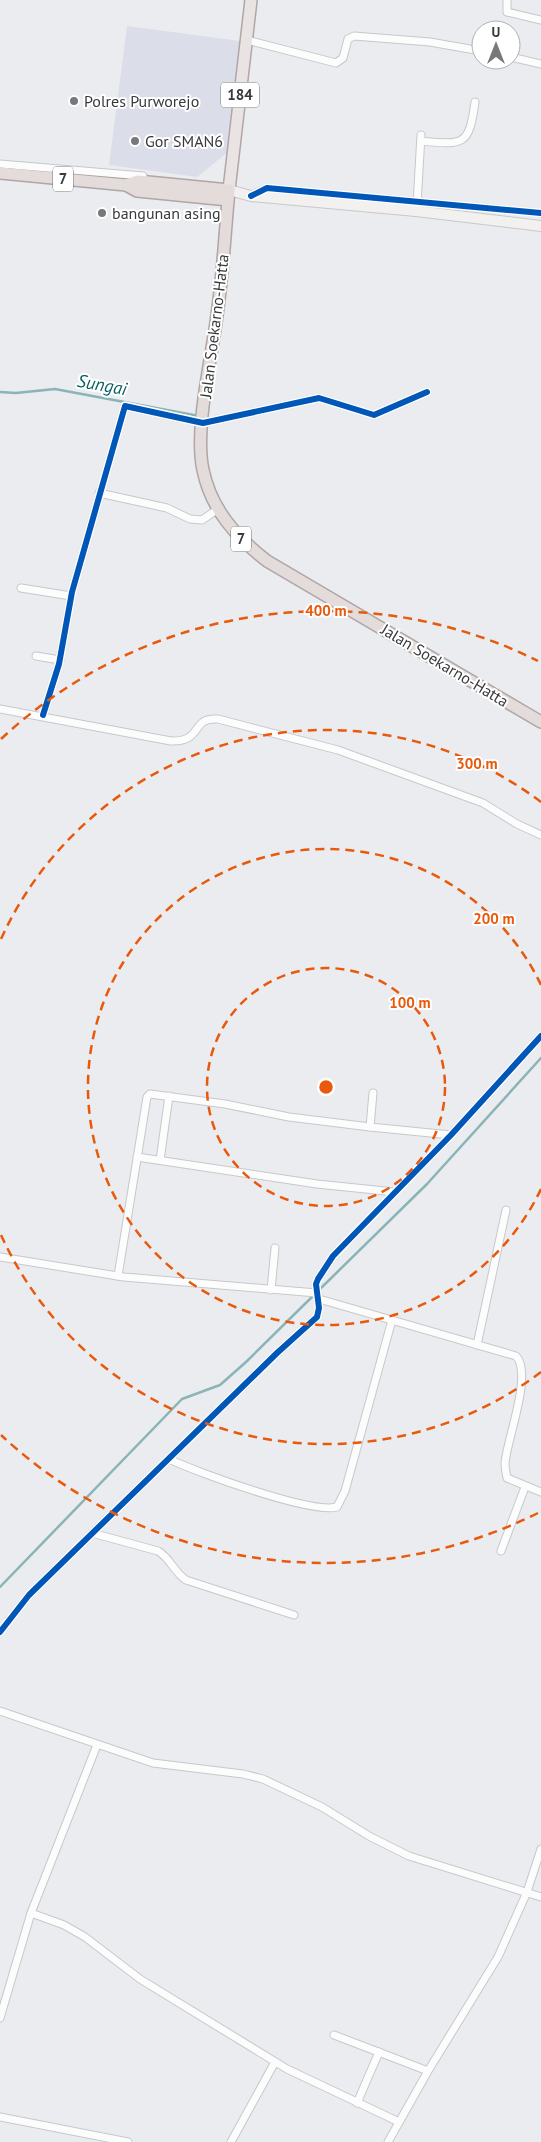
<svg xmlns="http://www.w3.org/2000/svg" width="541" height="2142" viewBox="0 0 541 2142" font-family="'PT Sans',sans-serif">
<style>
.built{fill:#dbdee8}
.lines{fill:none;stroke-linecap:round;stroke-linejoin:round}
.stream{stroke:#8ab4b6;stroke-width:2.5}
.minor-casing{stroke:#c7c8cc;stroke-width:9}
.secondary-casing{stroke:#c7c8cc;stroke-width:12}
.primary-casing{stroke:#afa6a5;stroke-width:14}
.trunk-casing{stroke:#afa6a5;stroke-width:14}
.minor{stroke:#fcfcfd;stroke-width:7}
.secondary{stroke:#f3f0f0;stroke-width:10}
.primary{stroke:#e9e4e3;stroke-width:11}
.trunk{stroke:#e3dcda;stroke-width:11}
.cycleway-casing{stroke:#fff;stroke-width:9}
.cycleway{stroke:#0057b8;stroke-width:6}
.ring{fill:none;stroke:#e8590c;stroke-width:2.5;stroke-dasharray:9 6}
.poi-dot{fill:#77787b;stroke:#fff;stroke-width:2}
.labels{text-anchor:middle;stroke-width:4;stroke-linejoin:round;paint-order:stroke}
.shield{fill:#fff;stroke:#747476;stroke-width:1}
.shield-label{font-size:15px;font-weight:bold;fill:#38393c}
.poi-label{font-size:16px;fill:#38393c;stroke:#fff;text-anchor:start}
.street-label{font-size:16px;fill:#38393c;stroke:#fff}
.water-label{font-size:18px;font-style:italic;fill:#086062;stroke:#fff}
.centre{fill:#e8590c;stroke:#fff;stroke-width:2.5}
.ring-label{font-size:15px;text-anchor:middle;font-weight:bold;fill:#e8590c;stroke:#fff;stroke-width:4;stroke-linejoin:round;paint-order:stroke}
</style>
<rect width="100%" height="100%" fill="#ebecf0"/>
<polygon class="built" points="127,26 240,41 229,151 197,177 109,165"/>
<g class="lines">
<g class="stream">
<polyline points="0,392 16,393 55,389 199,416"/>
<polyline points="319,1290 427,1184 541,1058"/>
<polyline points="0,1587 182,1399 220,1385 246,1362 315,1294"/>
</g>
<defs>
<g id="minor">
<polyline points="507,0 507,12 541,20"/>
<polyline points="247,40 336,63 343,58 348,39 354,36 430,42 481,51"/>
<polyline points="511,57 541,64"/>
<path d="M421 141C464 145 469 146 475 102"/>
<polyline points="0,164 143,176"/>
<polyline points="251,195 267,188 541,213"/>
<polyline points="417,204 421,135"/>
<polyline points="99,493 167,508 190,519 202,520 218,509"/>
<polyline points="21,588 71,596"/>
<polyline points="36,656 60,660"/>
<path d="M0 709 171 741C204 742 190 717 218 719L338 750 483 803 517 824 541 835"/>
<polyline points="43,715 59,664 72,592 125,406 203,423 319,398 374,415 427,392"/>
<polyline points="370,1127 373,1093"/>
<polyline points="137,1157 317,1184 395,1192"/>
<polyline points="160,1160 169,1096"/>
<polyline points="0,1257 124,1277 317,1293"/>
<polyline points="118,1276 147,1097 150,1094 225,1104 289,1117 370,1127 451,1135"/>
<polyline points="271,1290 275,1248"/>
<path d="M319 1299 516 1356C533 1374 507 1439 505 1463 505 1468 506 1473 507 1478L541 1492"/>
<polyline points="477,1345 506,1210"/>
<path d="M169 1459C196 1472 311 1514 337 1507L345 1491 392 1320"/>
<path d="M92 1533 158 1551C170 1558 174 1572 186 1580L294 1615"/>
<polyline points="501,1551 525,1487"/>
<polyline points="0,1632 29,1595 277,1353 317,1317 319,1308 316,1284 318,1279 333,1256 451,1135 541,1036"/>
<polyline points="0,1711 153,1763 243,1774 263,1779 322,1807 369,1836 409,1856 541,1897"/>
<polyline points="97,1745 31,1913 64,1925 85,1937 140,1979 287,2069 399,2122"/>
<polyline points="0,2018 31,1913"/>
<polyline points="334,2035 428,2071"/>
<polyline points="357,2103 379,2052"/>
<polyline points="0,2117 128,2142"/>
<polyline points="231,2142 275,2062"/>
<polyline points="388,2142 428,2071 498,1957 527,1892 541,1849"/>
</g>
<polyline id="secondary" points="229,190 251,196 416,211 541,226"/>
<polyline id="primary" points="229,190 251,0"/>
<g id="trunk">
<polyline points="0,173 126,185 137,191 228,200"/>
<path d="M126 185 138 181 229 190C225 231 223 274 217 315 212 357 194 429 203 470 211 509 236 537 267 561L541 722"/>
</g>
</defs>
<use href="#minor" class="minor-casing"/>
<use href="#secondary" class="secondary-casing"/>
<use href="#primary" class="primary-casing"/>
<use href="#trunk" class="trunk-casing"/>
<use href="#minor" class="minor"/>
<use href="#secondary" class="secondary"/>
<use href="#primary" class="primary"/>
<use href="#trunk" class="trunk"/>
<defs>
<g id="cycleway">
<polyline points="251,196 267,188 541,213"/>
<polyline points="43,715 59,664 72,592 125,406 203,423 319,398 374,415 427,392"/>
<polyline points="0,1632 29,1595 277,1353 317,1317 319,1308 316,1284 318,1279 333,1256 451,1135 541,1036"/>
</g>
</defs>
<use href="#cycleway" class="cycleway-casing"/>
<use href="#cycleway" class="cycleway"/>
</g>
<g class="ring">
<circle cx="326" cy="1087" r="119"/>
<path d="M541 1189A238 238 0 1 1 541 985"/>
<path d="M541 1372A357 357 0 0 1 1 1235M1 939A357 357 0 0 1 541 802"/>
<path d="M538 1513A476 476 0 0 1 1 1435M1 739A476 476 0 0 1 538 661"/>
</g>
<g class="poi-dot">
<circle cx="74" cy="101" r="5"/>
<circle cx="135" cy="141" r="5"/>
<circle cx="102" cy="213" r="5"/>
</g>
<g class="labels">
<g class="shield">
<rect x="221" y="82.5" width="38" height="25" rx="4"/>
<rect x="53" y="166.5" width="20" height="25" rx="4"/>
<rect x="231" y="526.5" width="20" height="25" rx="4"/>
</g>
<g class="shield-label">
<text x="240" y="100">184</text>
<text x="63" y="184">7</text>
<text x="241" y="544">7</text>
</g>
<g class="poi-label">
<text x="84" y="107">Polres Purworejo</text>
<text x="145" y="147">Gor SMAN6</text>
<text x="112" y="219">bangunan asing</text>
</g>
<g class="street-label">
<text transform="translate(214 326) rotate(-83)" y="6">Jalan Soekarno-Hatta</text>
<text transform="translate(445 665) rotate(31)" y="6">Jalan Soekarno-Hatta</text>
</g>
<g class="water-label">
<text transform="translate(102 385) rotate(10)" y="6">Sungai</text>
</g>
</g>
<circle cx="326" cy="1087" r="8" class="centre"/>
<g class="ring-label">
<text x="326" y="616">400 m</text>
<text x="477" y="769">300 m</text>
<text x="494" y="924">200 m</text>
<text x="410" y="1008">100 m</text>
</g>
<g transform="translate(496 45)"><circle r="24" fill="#ffffff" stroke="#afb0b1"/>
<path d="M0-4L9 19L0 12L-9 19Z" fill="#77787b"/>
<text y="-8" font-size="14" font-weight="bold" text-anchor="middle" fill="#38393c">U</text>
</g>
</svg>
